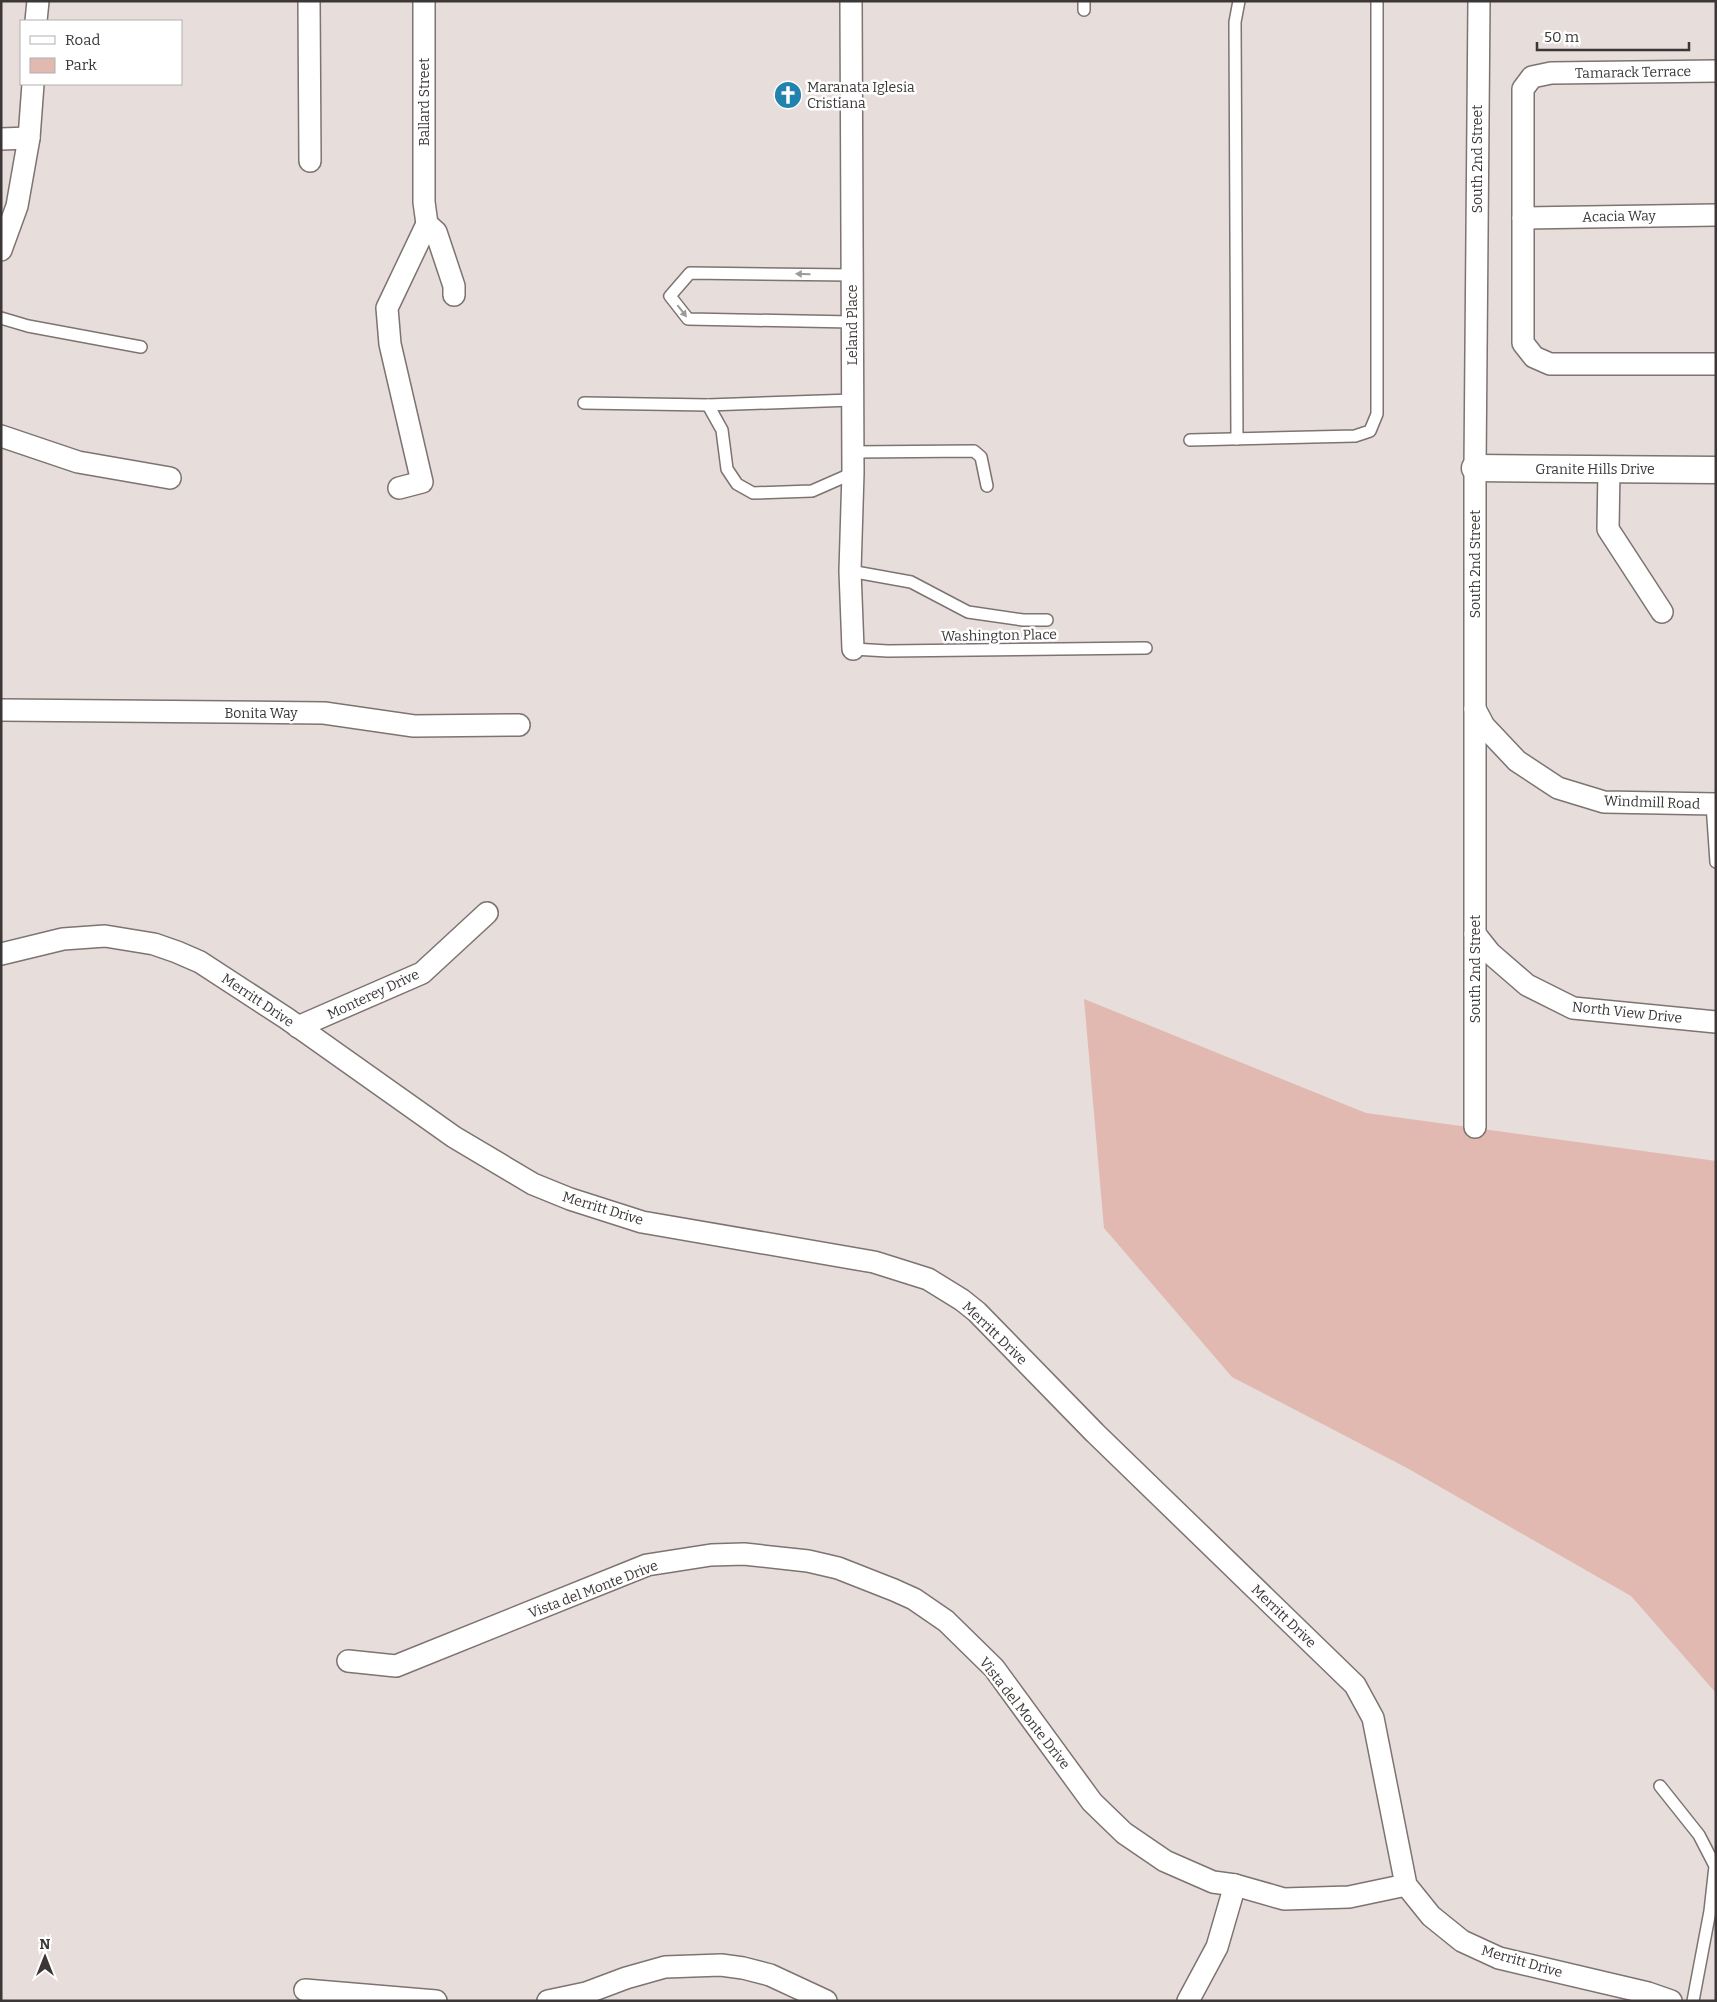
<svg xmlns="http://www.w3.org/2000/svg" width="1717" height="2002" viewBox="0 0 1717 2002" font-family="Bitter,serif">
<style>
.green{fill:#e1b9b0}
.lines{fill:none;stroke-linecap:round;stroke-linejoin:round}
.service-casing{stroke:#7d7371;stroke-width:14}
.minor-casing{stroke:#7d7371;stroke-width:24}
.tertiary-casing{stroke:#7d7371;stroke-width:29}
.service{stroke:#fff;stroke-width:11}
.minor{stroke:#fff;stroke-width:21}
.tertiary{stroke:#fff;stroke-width:26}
.oneway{fill:#9d9b9a}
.labels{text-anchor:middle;stroke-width:5;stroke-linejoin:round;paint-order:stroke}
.street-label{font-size:14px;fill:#3b3736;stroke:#fff}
.poi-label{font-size:14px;fill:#3b3736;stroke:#fff;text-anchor:start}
</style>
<rect width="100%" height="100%" fill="#e7ddda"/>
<polygon class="green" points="1084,999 1366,1113 1716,1161 1716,1693 1631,1596 1407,1468 1232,1377 1104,1228"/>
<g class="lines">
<defs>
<g id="service">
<polyline points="1084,1 1084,10"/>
<polyline points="851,275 690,273 670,296 688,319 852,322"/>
<polyline points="1,318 28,326 141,347"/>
<polyline points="584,403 708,405 852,400"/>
<polyline points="708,405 722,430 727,469 737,484 753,493 812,491 853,473"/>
<polyline points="1237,439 1235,22 1239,1"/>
<polyline points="1190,440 1355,436 1370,431 1377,414 1377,1"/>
<polyline points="853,452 974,451 981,457 987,486"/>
<polyline points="850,571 911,582 968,612 1023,620 1047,620"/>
<polyline points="853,649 888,651 1146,648"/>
<polyline points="1712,804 1716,862"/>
<polyline points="1660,1786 1699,1835 1715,1866 1710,1911 1693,2001"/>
</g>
<g id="minor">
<polyline points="309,1 310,161"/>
<polyline points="424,1 424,202 427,224 436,232 454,286 454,295"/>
<polyline points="851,1 853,473 850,571 853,649"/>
<polyline points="36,21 38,1"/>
<polyline points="1716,71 1551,73 1532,77 1523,89 1523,343 1534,357 1550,364 1716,364"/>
<polyline points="1,139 29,138"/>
<polyline points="1523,218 1716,215"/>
<polyline points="1,250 17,206 29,138 33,84"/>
<polyline points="1,436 78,462 170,478"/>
<polyline points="1609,470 1608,529 1662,612"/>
<polyline points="399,488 422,482 390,344 387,308 427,224"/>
<polyline points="1475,709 1484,726 1517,761 1558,788 1604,802 1716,804"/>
<polyline points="1,710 324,713 414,726 519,725"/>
<polyline points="1475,934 1490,953 1527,985 1573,1008 1716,1022"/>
<polyline points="1,954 63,939 105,936 154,944 177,952 200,962 286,1018 454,1137 533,1184 570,1199 642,1222 874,1262 928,1279 962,1300 977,1312 1095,1433 1355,1685 1373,1718 1406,1885 1431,1916 1462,1941 1499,1958 1648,1993 1671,2001"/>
<polyline points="298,1027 422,973 487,913"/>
<polyline points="1475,1127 1475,468 1479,1"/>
<polyline points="348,1661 396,1666 647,1565 711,1555 744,1554 808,1561 838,1568 894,1590 914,1599 946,1621 994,1668 1092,1802 1124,1833 1165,1861 1213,1882 1235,1885 1284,1899 1349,1897 1406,1885"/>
<polyline points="305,1990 436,2001"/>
<polyline points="548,2001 586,1993 626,1978 665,1967 721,1965 743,1968 770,1975 826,2001"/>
<polyline points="1188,2001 1217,1947 1235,1885"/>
</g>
<polyline id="tertiary" points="1475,468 1716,470"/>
</defs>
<use href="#service" class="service-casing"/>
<use href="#minor" class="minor-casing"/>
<use href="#tertiary" class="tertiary-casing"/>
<use href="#service" class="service"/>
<use href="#minor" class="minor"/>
<use href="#tertiary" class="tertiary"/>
</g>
<defs><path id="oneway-solid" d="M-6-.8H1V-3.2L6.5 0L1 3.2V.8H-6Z" transform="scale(1.25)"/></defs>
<g class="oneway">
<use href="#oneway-solid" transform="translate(803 274) rotate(-179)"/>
<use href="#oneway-solid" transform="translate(682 311) rotate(52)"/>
</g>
<defs>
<symbol id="church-disc" viewBox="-11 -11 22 22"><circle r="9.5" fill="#2282ae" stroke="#fff"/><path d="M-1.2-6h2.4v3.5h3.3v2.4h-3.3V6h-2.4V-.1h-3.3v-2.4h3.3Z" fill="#fff"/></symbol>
</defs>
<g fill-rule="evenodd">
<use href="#church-disc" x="772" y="79" width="32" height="32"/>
</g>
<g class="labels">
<g class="street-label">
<text transform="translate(1633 72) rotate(-1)" y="5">Tamarack Terrace</text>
<text transform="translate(424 102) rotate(-90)" y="5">Ballard Street</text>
<text transform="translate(1477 159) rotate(-90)" y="5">South 2nd Street</text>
<text transform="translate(1619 216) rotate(-1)" y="5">Acacia Way</text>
<text transform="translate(852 325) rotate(-90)" y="5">Leland Place</text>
<text x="1595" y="474">Granite Hills Drive</text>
<text transform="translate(1475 564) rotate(-90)" y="5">South 2nd Street</text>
<text transform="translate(999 635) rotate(-1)" y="5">Washington Place</text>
<text x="261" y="718">Bonita Way</text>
<text transform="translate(1652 802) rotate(2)" y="5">Windmill Road</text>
<text transform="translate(1475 969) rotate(-90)" y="5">South 2nd Street</text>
<text transform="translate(373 994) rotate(-25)" y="5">Monterey Drive</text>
<text transform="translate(258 1000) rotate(34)" y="5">Merritt Drive</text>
<text transform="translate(1627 1012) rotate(6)" y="5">North View Drive</text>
<text transform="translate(603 1208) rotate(17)" y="5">Merritt Drive</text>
<text transform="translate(995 1333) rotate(44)" y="5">Merritt Drive</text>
<text transform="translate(593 1589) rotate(-21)" y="5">Vista del Monte Drive</text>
<text transform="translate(1284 1616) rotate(44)" y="5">Merritt Drive</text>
<text transform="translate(1025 1713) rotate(52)" y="5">Vista del Monte Drive</text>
<text transform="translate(1522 1961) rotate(16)" y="5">Merritt Drive</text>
</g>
<g class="poi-label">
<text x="807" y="92">Maranata Iglesia<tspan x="807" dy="16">Cristiana</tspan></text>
</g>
</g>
<rect width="1717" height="2002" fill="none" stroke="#3b3736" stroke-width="5"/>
<rect x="20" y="20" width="162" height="65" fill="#ffffff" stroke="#b1afaf"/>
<rect x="30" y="36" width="25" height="8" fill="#ffffff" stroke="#b1afaf"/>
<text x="65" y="45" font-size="15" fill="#3b3736">Road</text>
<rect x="30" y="58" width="25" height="15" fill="#e1b9b0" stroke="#b1afaf"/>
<text x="65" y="70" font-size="15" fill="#3b3736">Park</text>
<g transform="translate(45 1957)" stroke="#ffffff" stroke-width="4" paint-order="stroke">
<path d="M0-4L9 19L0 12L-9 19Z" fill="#3b3736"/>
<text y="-8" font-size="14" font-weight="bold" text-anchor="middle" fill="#3b3736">N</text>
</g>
<path d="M1537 42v8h152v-8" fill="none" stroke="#3b3736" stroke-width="2.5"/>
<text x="1544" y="42" font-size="15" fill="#3b3736" stroke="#ffffff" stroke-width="4" paint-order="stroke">50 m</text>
</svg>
